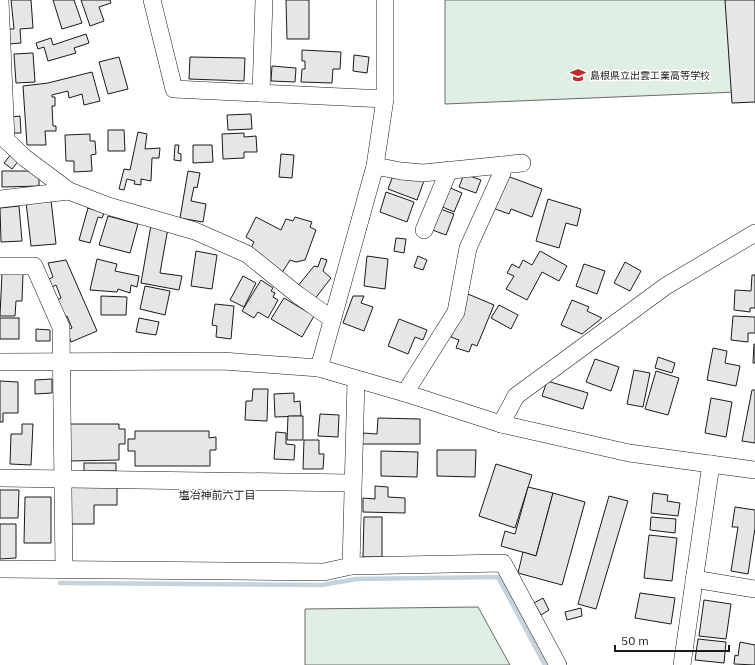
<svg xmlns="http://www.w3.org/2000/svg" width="755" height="665" viewBox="0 0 755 665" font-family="'IBM Plex Sans','Noto Sans JP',sans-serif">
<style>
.green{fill:#e0efe3;stroke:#6a6a6a}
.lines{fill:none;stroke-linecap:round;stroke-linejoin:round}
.stream{stroke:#c6d2dc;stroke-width:4.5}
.building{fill:#e6e6e6;stroke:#1a1a1a}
.minor-casing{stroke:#1a1a1a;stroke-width:18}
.minor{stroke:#fff;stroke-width:17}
.labels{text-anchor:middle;stroke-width:3;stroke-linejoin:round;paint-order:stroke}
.poi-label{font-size:10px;fill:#1a1a1a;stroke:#fff;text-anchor:start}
.neighbourhood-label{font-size:11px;fill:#1a1a1a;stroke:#fff}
</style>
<rect width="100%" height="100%" fill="#fff"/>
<g class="green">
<polygon points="445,0 732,0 737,92 445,104"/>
<polygon points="478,607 510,665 305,665 305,609"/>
</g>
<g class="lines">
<polyline class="stream" points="60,583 322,585 356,579 498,577 545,665"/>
</g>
<g class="building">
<polygon points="11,0 31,0 33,28 20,29 21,43 9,44 8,29 14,29"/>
<polygon points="53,0 74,0 82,23 62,29"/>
<polygon points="81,0 110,0 111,3 99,7 104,21 90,26"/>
<polygon points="286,0 309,0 309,39 287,39"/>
<polygon points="725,0 755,0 755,102 732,103"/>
<polygon points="86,34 89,43 74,48 76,53 48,61 44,47 38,49 36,43 51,38 53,45"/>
<polygon points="302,50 341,52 340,69 333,69 332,83 301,82 302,69 305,69 305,61 302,61"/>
<polygon points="33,53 35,82 16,83 14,54"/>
<polygon points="354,55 369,57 367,73 353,71"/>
<polygon points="119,57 128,89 108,94 99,62"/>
<polygon points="190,57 245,58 244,81 189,79"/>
<polygon points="272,66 296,68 295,82 271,81"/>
<polygon points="92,72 100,101 84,105 82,94 69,98 68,91 52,95 52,97 55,97 55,106 52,106 53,126 56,126 56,131 45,131 46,145 27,145 23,86 48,83"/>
<polygon points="251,114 252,129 228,130 227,115"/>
<polygon points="20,116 21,133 11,133 11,117"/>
<polygon points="108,130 124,130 125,151 108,151"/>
<polygon points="138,132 147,134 145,149 160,148 159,158 152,158 151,181 141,179 141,185 134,184 135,181 127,179 124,190 119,189 124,169 130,170"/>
<polygon points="244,133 244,137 256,136 257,152 244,152 244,158 223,159 222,134"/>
<polygon points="90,134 90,141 95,141 96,154 91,155 92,171 74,172 74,161 66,161 65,135"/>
<polygon points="175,145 179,145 178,153 181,154 181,161 174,160"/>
<polygon points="193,145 212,145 213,162 193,163"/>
<polygon points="12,153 20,159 12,169 4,163"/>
<polygon points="281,154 294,155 292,178 279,177"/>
<polygon points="2,171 39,171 39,186 2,187"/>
<polygon points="188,171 200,173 197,188 194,187 191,201 206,204 203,222 180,218"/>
<polygon points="394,173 425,178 417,200 388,189"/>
<polygon points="464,174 481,180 476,193 459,187"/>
<polygon points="502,174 542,189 532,217 511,209 509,214 490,207"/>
<polygon points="446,186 462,193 454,212 438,205"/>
<polygon points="386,192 414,202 407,222 380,212"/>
<polygon points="548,199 581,209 577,226 566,223 559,248 536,241"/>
<polygon points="51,200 56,244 31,246 26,202"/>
<polygon points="19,206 22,241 1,242 0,208"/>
<polygon points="435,207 454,214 446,235 427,228"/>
<polygon points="88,208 104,213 102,218 98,217 90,243 79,240"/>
<polygon points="108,216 138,224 130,253 99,245"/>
<polygon points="256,217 281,230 286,219 293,221 295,217 312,222 310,227 316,230 305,260 296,262 290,260 280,276 249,252 254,242 246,237"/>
<polygon points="151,225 168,228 160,273 182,276 179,290 141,283"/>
<polygon points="396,238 406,239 404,253 394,251"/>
<polygon points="196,251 217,255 212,289 191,286"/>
<polygon points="540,251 567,266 559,281 542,272 527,300 506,289 514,276 507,273 512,264 519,268 523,260 532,265"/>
<polygon points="367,256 388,259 385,289 364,286"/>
<polygon points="418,256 427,260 423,270 414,267"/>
<polygon points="321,258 327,260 323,271 331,278 314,300 297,287 314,266 318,267"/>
<polygon points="97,259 117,264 115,271 139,276 137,287 131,285 130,293 118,289 117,292 90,290"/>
<polygon points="66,260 97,331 71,342 67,330 72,328 67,316 64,318 57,300 61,298 56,285 52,287 49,279 53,277 48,263"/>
<polygon points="625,262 641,271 630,291 614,283"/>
<polygon points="584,264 605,271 597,294 576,286"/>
<polygon points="2,273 23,273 22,301 16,301 15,316 0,316"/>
<polygon points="752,275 755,275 755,308 750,308 750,312 734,310 735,290 751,291"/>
<polygon points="243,276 256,283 244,307 230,300"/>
<polygon points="261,280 273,288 271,291 275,293 273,297 278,300 268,318 258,312 254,318 242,311"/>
<polygon points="145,286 170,291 165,315 140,309"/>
<polygon points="468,294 494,305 477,346 472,344 469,352 456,348 459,340 451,337"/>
<polygon points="101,296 127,297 126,315 101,315"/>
<polygon points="353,296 364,296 361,303 373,307 364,331 343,323"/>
<polygon points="284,298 314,316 302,337 271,319"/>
<polygon points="572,300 589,307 587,311 602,318 582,334 561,325"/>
<polygon points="215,304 234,306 231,339 216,337 217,326 212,325"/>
<polygon points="499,305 518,315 511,329 491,318"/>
<polygon points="733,316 755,317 755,333 748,333 748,342 731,340"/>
<rect x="0" y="318" width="19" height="21"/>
<polygon points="139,318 159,322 156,335 136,332"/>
<polygon points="399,319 427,330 423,340 415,337 408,354 388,346"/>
<polygon points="36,329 50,330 50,341 36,341"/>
<polygon points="754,344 755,344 755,363 753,363"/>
<polygon points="713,348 727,351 725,363 740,366 736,386 707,380"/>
<polygon points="658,357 675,363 672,373 655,368"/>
<polygon points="595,359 619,367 611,391 586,382"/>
<polygon points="634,370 650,373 643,407 627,404"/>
<polygon points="656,371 679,378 668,415 645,409"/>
<polygon points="52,379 52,393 35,394 35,380"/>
<polygon points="0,381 18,382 18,413 3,413 3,422 0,422"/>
<polygon points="547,381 588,393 583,409 542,396"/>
<polygon points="253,389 268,389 267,421 245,420 246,401 252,401"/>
<polygon points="752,390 755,390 755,443 742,441"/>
<polygon points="294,393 294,402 300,401 301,416 275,417 274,394"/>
<polygon points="711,398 732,402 726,437 705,433"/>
<polygon points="320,414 339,415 338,437 318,436"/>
<polygon points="288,416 303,416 303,440 287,440"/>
<polygon points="378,418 420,419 420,444 362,444 363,433 377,434"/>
<polygon points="22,424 33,424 31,465 10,464 11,434 22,434"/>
<polygon points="69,424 119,424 119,429 125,429 125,444 119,444 119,460 69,461"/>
<polygon points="135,431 209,431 209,438 216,437 216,450 210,450 210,466 135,466 135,451 128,451 128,439 135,439"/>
<polygon points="276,432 286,433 286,444 295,445 294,460 274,459"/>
<polygon points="304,440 319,440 319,454 324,454 323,469 303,469"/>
<polygon points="437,450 476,450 475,477 437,476"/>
<polygon points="381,451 418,452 417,477 381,476"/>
<rect x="84" y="463" width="32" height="8"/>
<polygon points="496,464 532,475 515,528 479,516"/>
<polygon points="375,486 388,487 388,497 405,498 405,513 363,512 363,498 375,499"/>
<polygon points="69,487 117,487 117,505 94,505 94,524 69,524"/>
<polygon points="528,487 553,493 536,556 501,546 505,531 515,534"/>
<polygon points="0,490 19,490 18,518 0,518"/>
<polygon points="553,493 585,502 562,585 518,573 523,552 536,556"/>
<polygon points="653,493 668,495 667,501 680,503 678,516 651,513"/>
<polygon points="609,496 628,501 596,609 578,604"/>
<polygon points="25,497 51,497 51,543 24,543"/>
<polygon points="735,507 755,510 755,528 748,574 731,571 738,527 732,527"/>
<polygon points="364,517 382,517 382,557 363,557"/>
<polygon points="651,517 676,519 675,533 650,530"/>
<polygon points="0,524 16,524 16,558 0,559"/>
<polygon points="649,535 677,538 672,581 644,578"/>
<polygon points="640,593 675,598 671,624 635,618"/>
<polygon points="543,598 549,610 541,615 534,603"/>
<polygon points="704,600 731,604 726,639 699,636"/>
<polygon points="581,608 582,616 567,620 565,612"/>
<polygon points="698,639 726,642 724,663 695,660"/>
<polygon points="740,642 755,645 755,665 734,664 735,655 738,656"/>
</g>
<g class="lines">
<defs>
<g id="minor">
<polyline points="0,0 6,140 25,158 69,191 108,206 195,231 247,254 298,295 332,319"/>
<polyline points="152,0 174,89 385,99"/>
<polyline points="261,93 264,0"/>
<polyline points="375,166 401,171 423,173 522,163"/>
<polyline points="0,199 69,191"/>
<polyline points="424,230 449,170"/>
<polyline points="0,266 34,266 61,327 64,569"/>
<polyline points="0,362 223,361 319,368 405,393 501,424 629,453 755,470"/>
<polyline points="319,368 375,166 385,99 385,0"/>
<polyline points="405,393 456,312 468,248 502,173 501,165"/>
<polyline points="501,424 516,396 666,286 755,233"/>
<polyline points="0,478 352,483"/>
<polyline points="351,566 356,380"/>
<polyline points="0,569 324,572 351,566 503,563 558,665"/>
<polyline points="694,579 755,589"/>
<polyline points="682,665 711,464"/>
</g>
</defs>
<use href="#minor" class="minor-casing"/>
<use href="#minor" class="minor"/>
</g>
<defs>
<symbol id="school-bare" viewBox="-9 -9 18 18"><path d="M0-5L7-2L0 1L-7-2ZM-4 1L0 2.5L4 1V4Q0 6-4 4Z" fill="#c62828" stroke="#fff" stroke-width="2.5" paint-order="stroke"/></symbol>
</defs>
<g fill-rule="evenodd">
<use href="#school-bare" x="567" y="64" width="22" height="22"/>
</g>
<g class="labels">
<g class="poi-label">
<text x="590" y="79">島根県立出雲工業高等学校</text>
</g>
<g class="neighbourhood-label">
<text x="217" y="499">塩冶神前六丁目</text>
</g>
</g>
<path d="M615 645v6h114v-6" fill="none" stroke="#1a1a1a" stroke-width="2"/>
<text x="621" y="645" font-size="12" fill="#1a1a1a" stroke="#ffffff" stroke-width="3" paint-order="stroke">50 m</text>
</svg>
